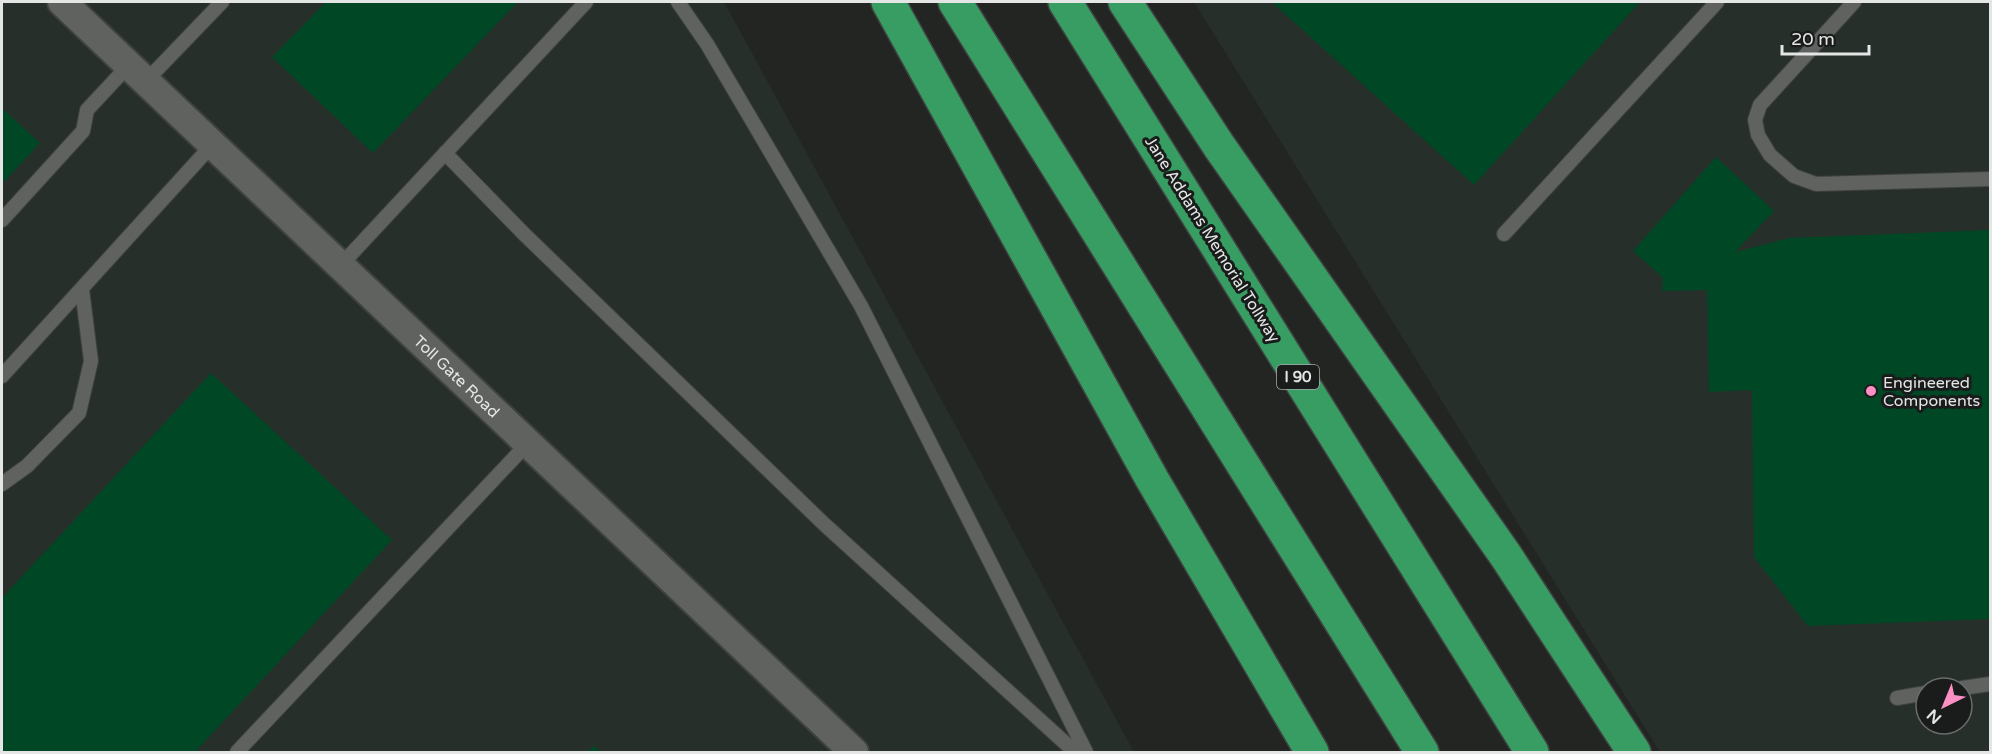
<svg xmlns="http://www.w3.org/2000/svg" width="1992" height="754" viewBox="0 0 1992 754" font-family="'Varela Round',sans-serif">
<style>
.built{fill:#272f2a;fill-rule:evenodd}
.building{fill:#004825}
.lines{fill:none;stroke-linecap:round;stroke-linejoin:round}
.service-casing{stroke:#404241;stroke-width:16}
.minor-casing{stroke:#404241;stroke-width:32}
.motorway-casing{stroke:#404241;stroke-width:36}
.service{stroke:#5f625f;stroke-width:14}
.minor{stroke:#5f625f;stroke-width:28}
.motorway{stroke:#379d62;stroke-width:33}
.poi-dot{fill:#fc8fc3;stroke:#191c1a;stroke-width:2}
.labels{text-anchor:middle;stroke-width:6;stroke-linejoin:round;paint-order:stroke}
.shield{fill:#191c1a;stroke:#a7a9a8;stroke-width:1.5}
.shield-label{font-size:15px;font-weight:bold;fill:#e4e6e5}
.street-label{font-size:16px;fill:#e4e6e5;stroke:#191c1a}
.poi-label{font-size:16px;fill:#e4e6e5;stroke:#191c1a;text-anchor:start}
</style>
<rect width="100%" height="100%" fill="#232523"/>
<g class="built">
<polygon points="2,2 724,2 1134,752 2,752"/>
<path d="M1194 2H1990V752H1660ZM1926 688H1962V724H1926Z"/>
</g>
<g class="building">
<polygon points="326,2 518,2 373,153 272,57"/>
<polygon points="1276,2 1640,2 1474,185 1274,4"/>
<polygon points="2,108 40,143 2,184"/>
<polygon points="1716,157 1774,211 1735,252 1790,238 1990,230 1990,619 1808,626 1754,557 1752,390 1709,392 1707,290 1662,291 1663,278 1633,251"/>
<polygon points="211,373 392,540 195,752 2,752 2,598"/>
<polygon points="594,746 601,752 587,752"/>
</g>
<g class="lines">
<defs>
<g id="service">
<polyline points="678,2 707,44 861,306 1086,752"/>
<polyline points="1854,2 1760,105 1755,120 1758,135 1770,155 1794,176 1816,184 1990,179"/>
<polyline points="146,81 222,2"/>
<polyline points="445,153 524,234 824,524 1075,752"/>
<polyline points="2,220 83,131 87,110 129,65"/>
<polyline points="1504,234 1717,2"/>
<polyline points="340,266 586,2"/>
<polyline points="2,376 213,144"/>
<polyline points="2,484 27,466 79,413 91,361 82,289"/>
<polyline points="1962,688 1990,684"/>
<polyline points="1897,698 1926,693"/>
<polyline points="237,752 528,443"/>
</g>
<g id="minor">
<path id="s1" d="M62 2 854 752"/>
</g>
<g id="motorway">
<polyline points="888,2 1152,479 1312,752"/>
<polyline points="955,2 1422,752"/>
<polyline points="1065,2 1532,752"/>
<polyline points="1125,2 1219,146 1506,556 1634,752"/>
</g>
</defs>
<use href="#service" class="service-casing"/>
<use href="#minor" class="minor-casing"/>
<use href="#motorway" class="motorway-casing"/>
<use href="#service" class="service"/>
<use href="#minor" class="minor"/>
<use href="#motorway" class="motorway"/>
</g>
<circle class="poi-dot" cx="1871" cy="391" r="6"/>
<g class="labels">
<rect class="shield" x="1277" y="365" width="42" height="24" rx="4.5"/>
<g class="shield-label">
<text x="1298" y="382">I 90</text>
</g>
<g class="street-label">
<text transform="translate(1213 239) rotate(58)" y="6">Jane Addams Memorial Tollway</text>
<text dy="6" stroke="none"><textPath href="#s1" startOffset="544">Toll Gate Road</textPath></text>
</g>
<g class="poi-label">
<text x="1883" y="388">Engineered<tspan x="1883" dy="18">Components</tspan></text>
</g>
</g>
<rect width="1992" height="754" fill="none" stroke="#e4e6e5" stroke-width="6"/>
<g transform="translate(1944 706) rotate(223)"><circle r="28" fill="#191c1a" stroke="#6a6d6b" stroke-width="1.5"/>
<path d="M0-4.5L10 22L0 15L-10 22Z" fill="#fc8fc3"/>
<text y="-9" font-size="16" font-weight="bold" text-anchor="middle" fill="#e4e6e5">N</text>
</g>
<path d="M1782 45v9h87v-9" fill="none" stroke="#e4e6e5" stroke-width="3"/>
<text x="1791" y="45" font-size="18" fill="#e4e6e5" stroke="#191c1a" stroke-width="4.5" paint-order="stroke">20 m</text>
</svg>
